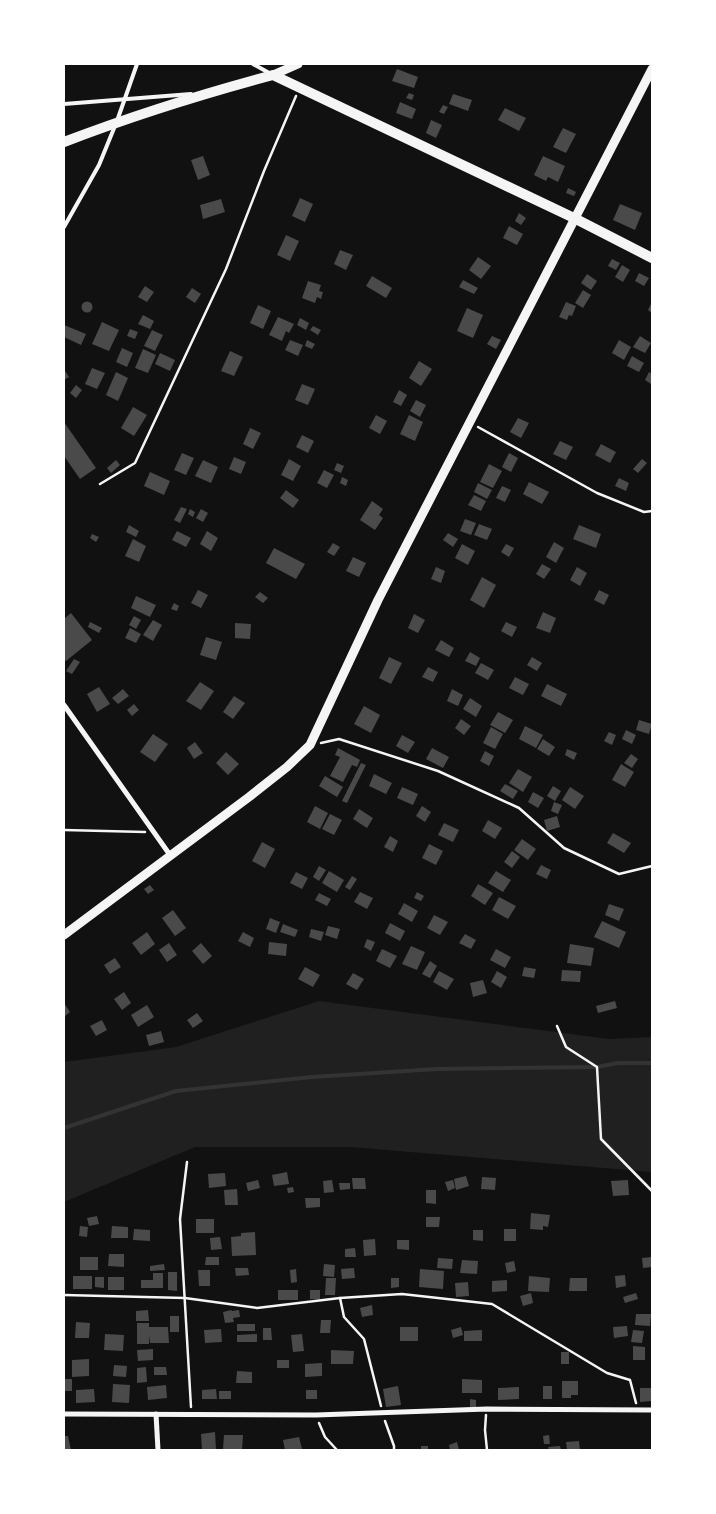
<svg xmlns="http://www.w3.org/2000/svg" width="716" height="1514" viewBox="0 0 716 1514" font-family="Bitter,serif">
<style>
.green{fill:#202020}
.lines{fill:none;stroke-linecap:round;stroke-linejoin:round}
.stream{stroke:#333;stroke-width:4}
.building{fill:#4a4a4a}
.path{stroke:#f5f5f5;stroke-width:2.5}
.service{stroke:#f5f5f5;stroke-width:4}
.minor{stroke:#f5f5f5;stroke-width:5}
.tertiary{stroke:#f5f5f5;stroke-width:9}
.secondary{stroke:#f5f5f5;stroke-width:10}
</style>
<rect width="100%" height="100%" fill="#111"/>
<polygon class="green" points="319,1001 609,1039 652,1037 652,1172 350,1147 195,1147 64,1202 64,1062 176,1047"/>
<g class="lines">
<polyline class="stream" points="64,1128 176,1091 312,1077 437,1069 597,1067 618,1063 652,1063"/>
</g>
<g class="building">
<polygon points="397,69 418,77 414,88 392,81"/>
<polygon points="409,93 414,95 412,100 406,98"/>
<polygon points="453,94 472,100 468,111 449,104"/>
<polygon points="400,102 416,109 412,119 396,113"/>
<polygon points="443,105 448,107 444,114 439,112"/>
<polygon points="505,108 526,118 519,131 498,120"/>
<polygon points="431,120 442,125 436,138 426,133"/>
<polygon points="563,128 576,134 566,153 553,147"/>
<polygon points="203,156 210,175 198,180 191,160"/>
<polygon points="543,156 565,166 558,182 548,177 546,181 534,175"/>
<polygon points="568,188 576,192 574,196 566,193"/>
<polygon points="300,198 313,204 305,222 292,216"/>
<polygon points="221,199 225,212 203,219 200,205"/>
<polygon points="620,204 642,213 635,230 613,220"/>
<polygon points="519,213 526,218 521,225 515,221"/>
<polygon points="509,226 523,234 517,245 503,238"/>
<polygon points="286,235 299,241 290,261 277,255"/>
<polygon points="340,250 353,255 346,270 334,264"/>
<polygon points="478,257 491,266 481,279 469,270"/>
<polygon points="612,259 620,263 616,270 608,266"/>
<polygon points="622,265 630,270 623,282 615,277"/>
<polygon points="639,273 649,278 644,286 635,281"/>
<polygon points="587,274 597,281 591,290 581,283"/>
<polygon points="372,276 392,288 386,298 366,286"/>
<polygon points="463,280 478,288 474,294 459,287"/>
<polygon points="308,281 321,285 319,291 323,292 321,299 317,297 315,303 302,298"/>
<polygon points="145,286 154,292 147,302 138,297"/>
<polygon points="192,288 201,294 195,303 186,297"/>
<polygon points="583,290 591,295 583,308 575,303"/>
<circle cx="87" cy="307" r="5.5"/>
<polygon points="566,302 576,306 572,316 569,315 567,320 559,317"/>
<polygon points="652,302 652,313 648,310"/>
<polygon points="258,305 271,311 263,329 250,323"/>
<polygon points="467,308 483,315 473,338 457,331"/>
<polygon points="143,315 154,321 150,329 138,324"/>
<polygon points="278,317 294,324 289,333 286,331 282,341 269,335"/>
<polygon points="300,318 309,323 306,330 297,325"/>
<polygon points="102,322 119,330 109,351 92,344"/>
<polygon points="64,325 86,334 81,345 64,337"/>
<polygon points="313,326 321,330 318,335 310,330"/>
<polygon points="130,329 138,332 135,339 127,336"/>
<polygon points="152,330 163,335 155,351 144,346"/>
<polygon points="492,336 501,340 496,349 487,344"/>
<polygon points="640,336 651,343 645,353 633,347"/>
<polygon points="290,340 303,345 298,356 285,350"/>
<polygon points="307,340 315,344 312,349 305,346"/>
<polygon points="619,340 631,347 624,360 612,353"/>
<polygon points="122,348 133,353 127,367 116,362"/>
<polygon points="143,349 156,355 148,373 135,368"/>
<polygon points="230,351 243,357 234,376 221,371"/>
<polygon points="160,353 175,360 170,371 155,364"/>
<polygon points="632,356 644,363 639,372 627,366"/>
<polygon points="419,361 432,369 421,386 409,378"/>
<polygon points="92,368 105,373 97,389 85,384"/>
<polygon points="64,369 69,377 64,380"/>
<polygon points="116,372 128,378 118,401 106,395"/>
<polygon points="649,372 652,374 651,384 645,380"/>
<polygon points="302,384 315,389 308,405 295,400"/>
<polygon points="76,385 82,390 76,398 70,393"/>
<polygon points="399,390 407,395 401,406 393,402"/>
<polygon points="416,400 426,405 420,417 410,411"/>
<polygon points="133,407 147,415 134,436 121,428"/>
<polygon points="376,415 387,421 380,434 369,428"/>
<polygon points="409,415 423,422 415,441 400,434"/>
<polygon points="518,418 529,423 521,438 510,432"/>
<polygon points="64,422 96,468 80,479 64,456"/>
<polygon points="250,428 261,433 253,449 243,444"/>
<polygon points="302,435 314,441 308,453 296,447"/>
<polygon points="560,441 573,447 566,460 553,454"/>
<polygon points="601,444 616,452 610,463 595,455"/>
<polygon points="182,453 194,458 186,475 174,470"/>
<polygon points="509,453 518,458 511,472 502,467"/>
<polygon points="234,457 246,462 241,474 229,469"/>
<polygon points="289,459 301,466 293,481 281,475"/>
<polygon points="642,459 647,463 638,473 633,469"/>
<polygon points="116,460 120,465 111,473 107,468"/>
<polygon points="203,460 218,467 211,483 195,476"/>
<polygon points="337,463 344,466 341,473 334,470"/>
<polygon points="489,464 502,471 493,488 480,482"/>
<polygon points="324,470 334,475 327,488 317,483"/>
<polygon points="150,472 170,481 164,495 144,486"/>
<polygon points="342,477 348,480 346,486 340,483"/>
<polygon points="619,478 629,483 626,491 615,486"/>
<polygon points="529,482 549,492 542,504 523,494"/>
<polygon points="478,483 492,490 487,499 474,492"/>
<polygon points="502,486 511,490 505,502 496,498"/>
<polygon points="286,490 299,500 293,508 280,498"/>
<polygon points="474,495 486,501 481,511 468,505"/>
<polygon points="372,501 383,509 379,515 383,518 375,530 360,520"/>
<polygon points="181,507 187,509 180,523 174,520"/>
<polygon points="190,509 195,512 193,517 188,514"/>
<polygon points="201,509 208,513 203,522 196,518"/>
<polygon points="465,519 476,523 471,535 460,531"/>
<polygon points="479,524 492,529 487,540 474,535"/>
<polygon points="129,525 139,531 136,537 126,532"/>
<polygon points="579,525 601,534 596,548 573,539"/>
<polygon points="177,531 191,538 186,547 172,540"/>
<polygon points="207,531 218,538 211,551 200,544"/>
<polygon points="448,533 458,539 453,547 443,540"/>
<polygon points="92,534 99,537 96,542 90,538"/>
<polygon points="133,539 146,546 139,562 125,556"/>
<polygon points="554,542 564,548 556,563 546,557"/>
<polygon points="333,543 340,547 334,556 327,552"/>
<polygon points="462,544 475,551 468,565 455,558"/>
<polygon points="506,544 514,548 509,557 501,552"/>
<polygon points="274,548 305,564 296,579 266,563"/>
<polygon points="353,557 366,563 359,577 346,571"/>
<polygon points="542,564 551,569 544,579 536,574"/>
<polygon points="436,567 445,571 441,583 431,579"/>
<polygon points="577,567 587,573 580,586 570,580"/>
<polygon points="482,577 496,585 484,608 470,600"/>
<polygon points="198,590 208,595 201,608 191,603"/>
<polygon points="599,590 609,595 604,605 594,600"/>
<polygon points="260,592 268,598 263,603 255,597"/>
<polygon points="136,596 156,605 150,617 131,608"/>
<polygon points="174,603 179,606 177,611 171,609"/>
<polygon points="543,612 556,618 550,633 536,628"/>
<polygon points="71,613 92,640 66,661 64,659 64,619"/>
<polygon points="414,614 425,620 418,633 408,628"/>
<polygon points="134,616 141,620 136,629 129,625"/>
<polygon points="153,620 162,625 153,641 143,635"/>
<polygon points="90,622 102,628 99,633 88,627"/>
<polygon points="506,622 517,627 512,637 501,631"/>
<polygon points="235,623 251,624 250,639 235,638"/>
<polygon points="130,628 141,634 136,643 125,638"/>
<polygon points="206,637 222,642 216,660 200,655"/>
<polygon points="441,640 454,648 449,657 435,650"/>
<polygon points="470,652 480,658 476,666 465,661"/>
<polygon points="389,657 402,663 391,684 379,678"/>
<polygon points="532,657 542,663 537,671 527,665"/>
<polygon points="74,659 80,662 72,674 66,671"/>
<polygon points="481,663 494,670 488,680 475,673"/>
<polygon points="428,667 438,672 433,682 422,677"/>
<polygon points="515,677 529,684 523,695 509,688"/>
<polygon points="200,682 214,691 201,710 186,701"/>
<polygon points="547,684 567,694 561,706 541,696"/>
<polygon points="99,687 110,704 97,712 87,694"/>
<polygon points="123,689 129,696 118,704 112,698"/>
<polygon points="452,689 463,695 458,706 447,701"/>
<polygon points="234,696 245,703 233,719 223,712"/>
<polygon points="470,698 482,706 476,717 463,709"/>
<polygon points="134,704 139,710 132,716 127,710"/>
<polygon points="364,706 380,715 371,733 354,724"/>
<polygon points="498,712 513,720 505,733 490,725"/>
<polygon points="461,719 471,726 464,735 455,728"/>
<polygon points="639,720 652,724 649,734 636,730"/>
<polygon points="525,726 543,735 536,748 519,739"/>
<polygon points="491,727 503,734 495,749 483,743"/>
<polygon points="626,730 636,735 632,744 622,739"/>
<polygon points="609,732 616,735 612,745 604,741"/>
<polygon points="153,734 168,744 155,762 140,752"/>
<polygon points="402,735 415,742 408,753 396,746"/>
<polygon points="543,739 555,747 549,756 537,749"/>
<polygon points="195,742 203,753 194,759 187,748"/>
<polygon points="338,748 360,760 357,767 352,765 343,782 330,776 340,757 335,755"/>
<polygon points="432,748 449,757 443,768 426,759"/>
<polygon points="567,749 577,753 574,760 565,755"/>
<polygon points="485,751 494,756 489,766 480,761"/>
<polygon points="226,752 239,764 228,775 216,763"/>
<polygon points="631,754 638,759 632,768 624,763"/>
<polygon points="361,763 366,765 347,803 342,801"/>
<polygon points="621,764 634,772 625,787 612,780"/>
<polygon points="518,769 532,777 523,792 509,783"/>
<polygon points="374,774 392,783 386,794 369,786"/>
<polygon points="325,776 343,787 337,797 319,786"/>
<polygon points="505,784 518,791 513,799 500,791"/>
<polygon points="553,786 561,791 555,801 547,796"/>
<polygon points="402,787 418,794 413,805 397,798"/>
<polygon points="570,787 584,796 575,809 562,800"/>
<polygon points="533,792 544,798 538,808 528,802"/>
<polygon points="554,802 562,805 558,814 551,811"/>
<polygon points="315,806 328,813 320,829 307,822"/>
<polygon points="422,806 431,812 425,822 416,816"/>
<polygon points="359,809 373,818 367,828 353,819"/>
<polygon points="330,814 342,820 334,835 322,829"/>
<polygon points="557,816 560,827 547,831 544,820"/>
<polygon points="488,820 502,828 495,839 482,831"/>
<polygon points="444,823 459,830 453,842 438,835"/>
<polygon points="613,833 631,843 624,853 607,843"/>
<polygon points="390,836 398,841 393,852 384,847"/>
<polygon points="522,839 536,849 528,860 514,850"/>
<polygon points="262,842 275,849 265,868 252,861"/>
<polygon points="429,844 443,851 436,865 422,858"/>
<polygon points="512,851 520,857 512,868 504,862"/>
<polygon points="541,865 551,870 547,879 536,874"/>
<polygon points="319,866 326,870 319,881 313,877"/>
<polygon points="329,871 344,880 337,892 322,883"/>
<polygon points="496,871 511,880 503,892 488,883"/>
<polygon points="296,872 308,878 302,889 290,883"/>
<polygon points="352,876 357,879 350,890 345,887"/>
<polygon points="478,884 493,893 485,905 471,896"/>
<polygon points="150,885 154,890 148,894 144,889"/>
<polygon points="360,892 373,898 367,909 354,902"/>
<polygon points="417,892 424,896 421,901 414,898"/>
<polygon points="319,893 331,899 327,906 315,900"/>
<polygon points="499,897 516,906 508,919 492,910"/>
<polygon points="404,903 418,911 412,922 398,914"/>
<polygon points="609,904 624,909 619,921 605,915"/>
<polygon points="173,910 186,928 175,936 162,918"/>
<polygon points="434,915 448,922 440,935 427,928"/>
<polygon points="270,918 280,922 276,933 266,929"/>
<polygon points="602,921 626,932 619,948 594,937"/>
<polygon points="390,923 405,931 400,941 385,933"/>
<polygon points="283,924 298,930 295,937 280,932"/>
<polygon points="328,926 340,929 337,939 325,935"/>
<polygon points="311,929 324,932 321,941 309,937"/>
<polygon points="147,932 155,944 141,955 132,943"/>
<polygon points="243,932 254,938 250,947 238,941"/>
<polygon points="465,934 476,940 471,949 459,943"/>
<polygon points="367,939 375,942 371,951 364,947"/>
<polygon points="269,942 287,944 286,956 268,954"/>
<polygon points="169,943 177,955 167,962 159,950"/>
<polygon points="201,943 212,956 203,964 192,951"/>
<polygon points="570,944 594,948 591,966 567,963"/>
<polygon points="411,946 425,952 417,970 402,964"/>
<polygon points="382,949 397,956 390,968 376,961"/>
<polygon points="496,949 511,957 505,968 490,960"/>
<polygon points="115,958 121,967 110,974 104,965"/>
<polygon points="430,961 437,966 430,978 422,974"/>
<polygon points="305,967 320,975 313,987 298,979"/>
<polygon points="524,967 536,969 534,978 522,976"/>
<polygon points="562,970 581,971 580,982 561,981"/>
<polygon points="439,971 454,979 447,990 433,982"/>
<polygon points="497,971 507,977 501,988 491,982"/>
<polygon points="353,973 364,979 357,990 346,984"/>
<polygon points="483,980 487,993 473,997 470,983"/>
<polygon points="124,992 131,1003 122,1010 114,999"/>
<polygon points="615,1001 617,1008 598,1013 596,1006"/>
<polygon points="64,1003 70,1012 64,1017"/>
<polygon points="147,1005 154,1017 138,1027 131,1015"/>
<polygon points="197,1013 203,1021 193,1028 187,1020"/>
<polygon points="102,1020 107,1030 96,1036 90,1026"/>
<polygon points="161,1031 164,1042 149,1046 146,1035"/>
<polygon points="287,1172 289,1184 274,1186 272,1175"/>
<polygon points="225,1173 226,1186 209,1188 208,1174"/>
<polygon points="466,1176 469,1186 456,1190 454,1179"/>
<polygon points="482,1177 496,1178 495,1190 481,1189"/>
<polygon points="352,1178 365,1178 366,1189 353,1189"/>
<polygon points="258,1180 260,1188 248,1191 246,1183"/>
<polygon points="332,1180 334,1192 324,1193 323,1181"/>
<polygon points="453,1180 455,1188 448,1191 445,1182"/>
<polygon points="628,1180 629,1195 613,1196 611,1181"/>
<polygon points="339,1183 350,1183 350,1189 340,1190"/>
<polygon points="293,1187 294,1192 288,1193 287,1188"/>
<polygon points="237,1189 238,1205 225,1205 224,1190"/>
<polygon points="426,1190 436,1190 436,1204 426,1203"/>
<polygon points="305,1198 320,1198 320,1207 306,1208"/>
<polygon points="531,1213 550,1215 548,1227 543,1226 543,1230 530,1229"/>
<polygon points="97,1216 99,1224 89,1226 87,1218"/>
<polygon points="426,1217 440,1217 439,1227 426,1227"/>
<rect x="196" y="1219" width="18" height="14"/>
<polygon points="80,1226 88,1227 87,1237 79,1236"/>
<polygon points="112,1226 128,1227 128,1238 111,1238"/>
<polygon points="134,1229 150,1230 150,1241 133,1240"/>
<rect x="504" y="1229" width="12" height="12"/>
<polygon points="473,1230 483,1230 483,1241 473,1240"/>
<polygon points="255,1232 256,1255 232,1256 231,1237 241,1236 241,1233"/>
<polygon points="220,1237 222,1249 211,1250 210,1238"/>
<polygon points="375,1239 376,1255 364,1256 363,1240"/>
<polygon points="397,1240 409,1240 409,1250 397,1249"/>
<polygon points="355,1248 356,1257 345,1257 345,1249"/>
<polygon points="109,1254 124,1254 124,1267 108,1266"/>
<rect x="80" y="1257" width="18" height="13"/>
<polygon points="206,1257 219,1257 219,1265 205,1265"/>
<polygon points="652,1257 652,1267 643,1268 642,1258"/>
<polygon points="438,1258 453,1259 452,1269 437,1268"/>
<polygon points="462,1260 478,1261 477,1274 460,1273"/>
<polygon points="514,1261 516,1271 507,1273 505,1263"/>
<polygon points="164,1264 165,1270 150,1271 150,1266"/>
<polygon points="324,1264 335,1265 334,1277 323,1276"/>
<polygon points="235,1268 248,1268 249,1275 236,1276"/>
<polygon points="354,1268 355,1278 342,1279 341,1269"/>
<polygon points="296,1269 297,1282 291,1283 290,1270"/>
<polygon points="420,1269 444,1271 443,1289 419,1287"/>
<polygon points="198,1270 210,1270 210,1286 199,1286"/>
<polygon points="168,1272 177,1272 177,1291 168,1290"/>
<polygon points="153,1273 163,1273 163,1288 141,1288 141,1280 153,1280"/>
<polygon points="625,1275 626,1286 616,1288 615,1276"/>
<rect x="73" y="1276" width="19" height="13"/>
<polygon points="529,1276 550,1278 549,1292 528,1291"/>
<polygon points="95,1277 104,1277 104,1288 95,1287"/>
<rect x="108" y="1277" width="16" height="13"/>
<polygon points="326,1278 336,1278 335,1295 325,1295"/>
<polygon points="391,1278 399,1278 399,1287 391,1288"/>
<polygon points="570,1278 587,1278 587,1291 569,1291"/>
<polygon points="507,1280 507,1291 492,1292 492,1281"/>
<polygon points="468,1282 469,1296 456,1297 455,1283"/>
<rect x="278" y="1290" width="20" height="10"/>
<rect x="310" y="1290" width="10" height="9"/>
<polygon points="531,1293 533,1303 523,1306 520,1296"/>
<polygon points="636,1293 638,1299 625,1303 623,1297"/>
<polygon points="372,1305 373,1315 362,1317 360,1308"/>
<polygon points="148,1310 149,1321 136,1321 136,1311"/>
<polygon points="231,1310 232,1311 239,1310 240,1317 233,1318 234,1322 225,1323 223,1312"/>
<polygon points="636,1314 651,1314 650,1326 635,1325"/>
<rect x="170" y="1316" width="9" height="16"/>
<polygon points="321,1320 331,1320 330,1333 320,1333"/>
<polygon points="76,1322 90,1323 89,1338 75,1338"/>
<polygon points="137,1323 149,1323 149,1327 168,1327 169,1343 150,1343 149,1335 149,1344 137,1344"/>
<rect x="237" y="1324" width="18" height="7"/>
<polygon points="627,1326 628,1336 614,1338 613,1327"/>
<rect x="400" y="1327" width="18" height="14"/>
<polygon points="461,1327 463,1335 453,1338 451,1330"/>
<polygon points="263,1328 271,1328 272,1340 263,1340"/>
<polygon points="221,1329 222,1342 205,1343 204,1330"/>
<polygon points="482,1330 482,1341 464,1341 464,1331"/>
<polygon points="633,1330 644,1331 642,1343 631,1342"/>
<polygon points="105,1334 124,1335 123,1351 104,1350"/>
<polygon points="257,1334 257,1342 237,1342 237,1335"/>
<polygon points="302,1334 304,1351 293,1352 291,1335"/>
<polygon points="633,1346 645,1347 645,1360 633,1360"/>
<polygon points="153,1349 153,1360 138,1361 137,1350"/>
<polygon points="331,1350 354,1351 353,1364 331,1364"/>
<rect x="561" y="1352" width="8" height="12"/>
<polygon points="89,1359 89,1376 72,1377 72,1360"/>
<rect x="277" y="1360" width="12" height="8"/>
<polygon points="322,1363 322,1376 305,1377 305,1364"/>
<polygon points="114,1365 127,1366 126,1377 113,1376"/>
<polygon points="146,1367 147,1382 137,1383 137,1368"/>
<polygon points="154,1367 166,1367 167,1375 154,1375"/>
<polygon points="237,1371 252,1372 252,1383 236,1383"/>
<rect x="64" y="1379" width="8" height="12"/>
<polygon points="462,1379 482,1380 482,1393 462,1393"/>
<polygon points="562,1381 578,1381 578,1395 571,1395 571,1398 562,1398"/>
<polygon points="113,1384 130,1385 129,1403 112,1402"/>
<polygon points="166,1385 167,1398 148,1400 147,1387"/>
<polygon points="398,1386 401,1405 386,1407 383,1389"/>
<rect x="543" y="1386" width="9" height="13"/>
<polygon points="519,1387 519,1399 498,1400 498,1388"/>
<polygon points="640,1388 652,1388 652,1401 640,1402"/>
<polygon points="94,1389 95,1402 76,1403 76,1390"/>
<polygon points="216,1389 217,1399 202,1399 202,1390"/>
<rect x="306" y="1390" width="11" height="9"/>
<rect x="219" y="1391" width="12" height="8"/>
<polygon points="470,1399 476,1400 476,1407 470,1407"/>
<polygon points="215,1432 216,1450 202,1450 201,1434"/>
<polygon points="224,1435 243,1435 242,1450 223,1449"/>
<polygon points="549,1435 550,1444 544,1444 543,1436"/>
<polygon points="64,1436 68,1436 71,1450 64,1450"/>
<polygon points="299,1437 302,1449 285,1450 283,1440"/>
<polygon points="579,1441 580,1450 567,1450 566,1442"/>
<polygon points="457,1442 459,1450 450,1450 449,1445"/>
<rect x="421" y="1446" width="7" height="4"/>
<polygon points="560,1446 561,1450 549,1450 548,1447"/>
</g>
<g class="lines">
<g class="path">
<polyline points="478,427 597,493 644,512 652,511"/>
<polyline points="100,484 135,463 226,269 264,171 296,96"/>
<polyline points="321,743 339,739 438,771 519,808 564,848 619,874 652,866"/>
<polyline points="64,830 145,832"/>
<polyline points="557,1026 566,1047 597,1067 601,1139 652,1191"/>
<polyline points="187,1162 180,1219 191,1407"/>
<polyline points="64,1295 185,1298 257,1308 340,1298 402,1294 492,1304 607,1373 630,1380 636,1403"/>
<polyline points="340,1298 344,1317 364,1339 381,1406"/>
<polyline points="486,1415 485,1430 487,1450"/>
<polyline points="385,1421 394,1446 394,1450"/>
<polyline points="319,1423 325,1437 337,1450"/>
</g>
<g class="service">
<polyline points="253,64 271,74"/>
<polyline points="64,104 191,94"/>
<polyline points="64,227 99,165 117,121 137,64"/>
</g>
<g class="minor">
<polyline points="64,705 170,855"/>
<polyline points="64,1414 316,1415 487,1409 652,1410"/>
<polyline points="156,1414 158,1450"/>
</g>
<g class="tertiary">
<polyline points="273,75 298,64"/>
<polyline points="64,935 249,797 287,767 310,745 378,600 652,69"/>
</g>
<path class="secondary" d="M64 142C132 116 202 94 273 75L574 218 652 258"/>
</g>
<rect width="716" height="1514" fill="none" stroke="#ffffff" stroke-width="130"/>
</svg>
